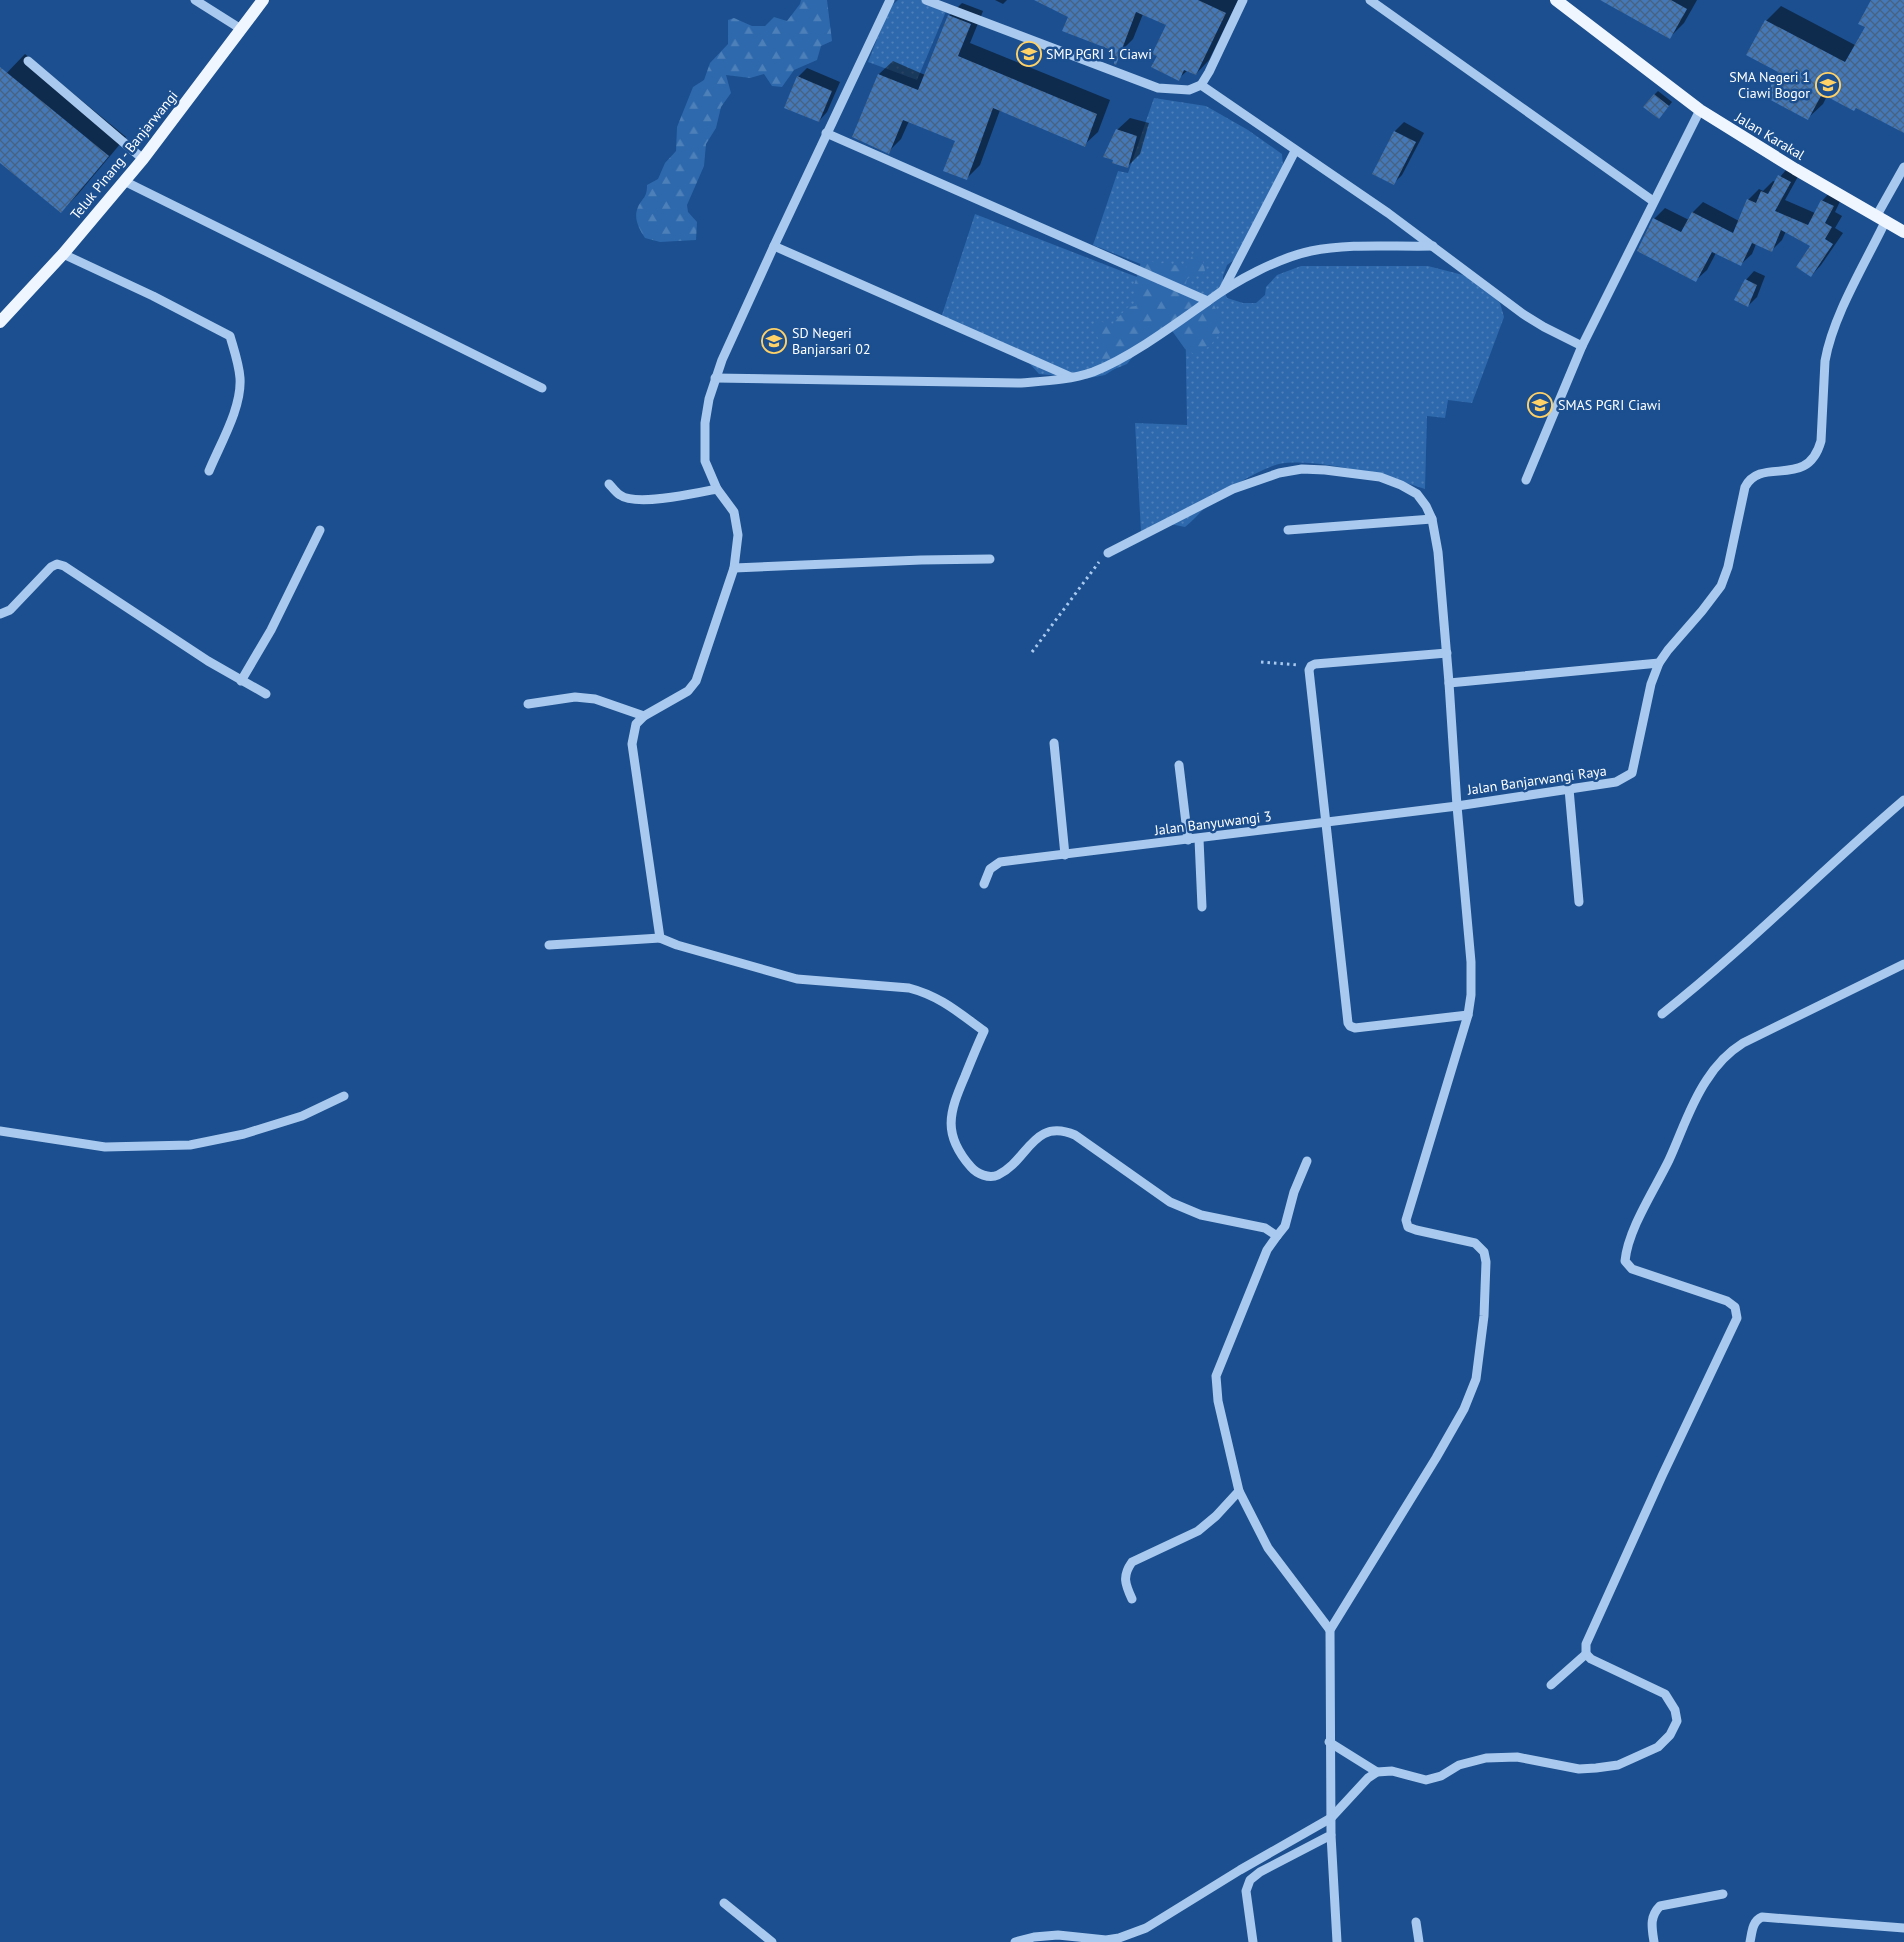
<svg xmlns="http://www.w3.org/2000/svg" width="1904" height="1942" viewBox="0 0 1904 1942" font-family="'PT Sans',sans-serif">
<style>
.green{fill:url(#green-dots)}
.forest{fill:url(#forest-firs)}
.shadow{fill:#0007}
.building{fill:url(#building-cross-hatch)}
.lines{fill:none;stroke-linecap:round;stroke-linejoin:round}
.path{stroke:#a9c9ee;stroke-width:3;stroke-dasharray:2.5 4;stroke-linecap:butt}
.minor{stroke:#a9c9ee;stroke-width:9}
.major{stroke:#f0f6ff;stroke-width:12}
.labels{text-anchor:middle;stroke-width:5;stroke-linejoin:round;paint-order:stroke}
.poi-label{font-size:14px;fill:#fff;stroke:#1b4f8f;text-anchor:start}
.street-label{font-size:14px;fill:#fff;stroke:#1b4f8f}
</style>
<defs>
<pattern id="green-dots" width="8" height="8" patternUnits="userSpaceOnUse" patternTransform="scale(1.25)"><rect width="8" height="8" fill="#2e69ad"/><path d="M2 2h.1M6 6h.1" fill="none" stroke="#4d80b9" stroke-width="1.8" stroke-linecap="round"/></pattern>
<pattern id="forest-firs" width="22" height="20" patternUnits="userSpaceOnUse" patternTransform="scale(1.25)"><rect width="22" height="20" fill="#2e69ad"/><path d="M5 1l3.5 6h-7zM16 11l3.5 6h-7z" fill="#4d80b9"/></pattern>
<pattern id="building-cross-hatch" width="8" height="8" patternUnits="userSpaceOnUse" patternTransform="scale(1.25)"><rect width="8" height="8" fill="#4478b7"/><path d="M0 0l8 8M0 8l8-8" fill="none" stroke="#486282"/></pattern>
</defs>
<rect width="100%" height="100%" fill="#1b4f8f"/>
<g class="green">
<polygon points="898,0 921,0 947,9 917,80 868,62 889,8"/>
<path d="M1154 98 1206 106 1248 130 1282 154 1283 167 1241 255 1227 265 1223 276V288L1227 298 1243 303H1256L1265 295 1266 287 1277 275 1301 266H1428L1463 275 1477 282 1500 303 1504 317 1472 403 1448 400 1445 418 1427 416 1425 489C1388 477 1317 457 1279 464 1263 468 1224 490 1212 501 1203 509 1195 519 1185 527L1170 524 1141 532 1135 423 1187 425 1185 302 1148 267 1093 245 1118 171 1128 173Z"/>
<polygon points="975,214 1142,279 1137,311 1116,368 1105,375 1079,380 1059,376 1039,374 1023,356 940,321"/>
</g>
<g class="forest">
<path d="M801 0H827L832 41 821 46 817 60 794 70 782 87 772 86 764 74 750 78 726 75 731 93 721 107 716 128 706 144 704 166 687 205 688 212 697 222 696 240 660 242 645 238C639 229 633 218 638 207 643 197 647 198 647 185L658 179 665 163 676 151 677 127 693 87 704 80 710 63 728 44V20L734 18 752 26H765L774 17 787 21 800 4Z"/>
<polygon points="1196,248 1202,257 1205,271 1202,275 1187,278 1186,284 1196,296 1214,305 1220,319 1221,331 1210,346 1194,354 1185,349 1170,328 1142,345 1127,364 1112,370 1098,356 1100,342 1092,326 1097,321 1112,324 1128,307 1136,306 1134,286 1141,262 1145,260 1161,264 1165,262 1186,268"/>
</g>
<g class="shadow">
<polygon points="995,0 1007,0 1003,4"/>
<polygon points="1037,0 1238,0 1209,60 1196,74 1188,70 1178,79 1158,56 1167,24 1143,14 1133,39 1120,52 1069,16"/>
<polygon points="1603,0 1697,0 1684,23 1670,37"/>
<polygon points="1873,0 1904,0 1904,132 1857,107 1854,110 1827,96 1823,104 1808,118 1780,72 1766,21 1781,6 1872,54 1867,27"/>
<polygon points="962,3 983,11 970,43 1110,100 1098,132 1084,145 1000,110 980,165 967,178 956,140 909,121 901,139 888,152 853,137 879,74 893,61 925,75 949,16"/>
<polygon points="25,54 126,137 79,193 61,212 0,162 0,80"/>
<polygon points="807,68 840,82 827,112 819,121 798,77"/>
<polygon points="1658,91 1672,102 1663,113 1654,95"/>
<polygon points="1130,118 1149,123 1140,154 1127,167 1114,159 1117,130"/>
<polygon points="1404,122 1424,133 1402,175 1393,184 1373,174 1395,131"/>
<polygon points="1790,165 1801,171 1785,200 1815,213 1822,201 1832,190 1843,195 1835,212 1842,216 1835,228 1843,233 1821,265 1811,276 1811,246 1786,231 1782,240 1772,250 1756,244 1752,254 1741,264 1716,253 1707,270 1696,280 1654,219 1665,208 1689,220 1693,212 1703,202 1739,221 1748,200 1759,189 1763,191 1773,181 1776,182"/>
<polygon points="1754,271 1765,276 1757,297 1748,306 1746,280"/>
</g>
<g class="building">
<polygon points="1034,0 1198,0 1226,13 1196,75 1184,70 1179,81 1151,67 1157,56 1152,54 1166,25 1136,12 1116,65 1114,64 1114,51 1062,31 1068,17"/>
<polygon points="1600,0 1671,0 1687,9 1670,39"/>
<polygon points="1871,0 1904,0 1904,133 1856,108 1854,111 1822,94 1808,120 1765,97 1778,72 1746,55 1765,20 1845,62 1865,27 1858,24"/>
<polygon points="948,15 971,24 958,56 1097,114 1085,147 993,108 967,180 943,171 955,141 903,120 889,154 852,137 878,74 918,90"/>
<polygon points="0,67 109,156 61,213 0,163"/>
<polygon points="797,76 832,91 819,122 784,108"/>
<polygon points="1654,94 1669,106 1659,119 1643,107"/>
<polygon points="1116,129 1137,136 1128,168 1112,163 1113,160 1103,157"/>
<polygon points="1394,131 1416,142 1394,185 1372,174"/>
<polygon points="1778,175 1791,182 1775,211 1808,225 1821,200 1834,206 1825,223 1832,227 1825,239 1833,244 1811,277 1796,267 1810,246 1781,230 1772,252 1752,243 1741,266 1712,252 1696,282 1637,251 1653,218 1681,232 1692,212 1733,233 1747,199 1756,203 1761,191 1768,194"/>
<polygon points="1745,279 1757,285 1748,307 1734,300"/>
</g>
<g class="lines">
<g class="path">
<polyline points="1032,652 1099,562"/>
<polyline points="1261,662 1298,665"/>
</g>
<g class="minor">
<polyline points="195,0 241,29"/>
<path d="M890 0 774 246 722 360 709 399 705 423V461L717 489 734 512 738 535 734 568 696 681 688 691 644 716 636 724 632 744 660 938 677 945 797 979 909 988C940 996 959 1013 984 1031 977 1046 971 1061 965 1076 949 1113 942 1134 971 1167 977 1174 989 1179 998 1175 1028 1161 1033 1117 1075 1135L1170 1202 1201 1215 1265 1228 1277 1236 1267 1250 1216 1376 1218 1401 1239 1491 1268 1548 1330 1630"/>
<polyline points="926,0 1158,88 1189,90 1201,85 1388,213 1523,314 1544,327 1582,346 1700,110"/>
<polyline points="1370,0 1653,201"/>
<polyline points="28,61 143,159"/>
<polyline points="1201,85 1209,72 1243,0"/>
<polyline points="124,181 542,388"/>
<polyline points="1877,215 1904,167"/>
<polyline points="774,246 1071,377"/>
<path d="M63 254 153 296 230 336C234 350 239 364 240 378 242 408 220 444 209 471"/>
<polyline points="1223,290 1295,151"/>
<path d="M1208 301C1235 281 1278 258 1311 251 1350 243 1393 247 1433 246"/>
<path d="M715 378 1021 383C1045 381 1070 380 1093 372 1131 357 1174 325 1208 301L826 133"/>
<polyline points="1526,480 1582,346"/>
<path d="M609 484C612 487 616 493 620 495 636 507 697 493 717 489"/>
<polyline points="1288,530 1432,519"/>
<polyline points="1108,553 1233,489 1279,473 1302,469 1325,470 1380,477 1401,485 1417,494 1426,506 1432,519 1438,552 1449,683 1457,806 1471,962 1471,995 1468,1015 1406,1220 1408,1227 1416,1230 1475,1243 1484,1252 1486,1262 1484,1316 1476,1379 1464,1409 1436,1458 1330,1630 1331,1835 1260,1872 1250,1880 1246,1891 1253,1942"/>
<polyline points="734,568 921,560 990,559"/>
<polyline points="0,614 10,610 51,567 57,564 64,566 208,661 266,694"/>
<polyline points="1447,653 1315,664 1311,666 1309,670 1348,1023 1350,1026 1355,1028 1468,1015"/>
<polyline points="241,681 271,630 320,530"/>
<polyline points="1449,683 1659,663"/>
<polyline points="528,704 575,697 595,699 644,716"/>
<polyline points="1054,743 1065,855"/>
<polyline points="1179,765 1188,840"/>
<polyline points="1569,789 1579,902"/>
<polyline points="1199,839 1202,907"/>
<path d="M984 884 990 869 1000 862 1457 806 1616 782 1632 773 1651 684 1659 663 1668 650 1702 611 1721 586 1728 567 1745 487C1762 455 1807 491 1821 441L1825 361C1833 315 1866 262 1886 220"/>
<polyline points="549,945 660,938"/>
<path d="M1662 1014C1747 947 1822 870 1904 800"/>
<polyline points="0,1131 105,1147 190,1145 244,1134 302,1116 344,1096"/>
<polyline points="1277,1236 1285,1226 1294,1192 1307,1161"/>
<path d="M1132 1599C1125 1584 1122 1576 1132 1562L1198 1531 1216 1516 1239 1491"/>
<path d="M1551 1685 1586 1654V1644L1662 1476 1737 1318 1735 1307 1727 1301 1632 1269 1625 1261C1628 1229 1655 1189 1669 1160 1681 1134 1690 1105 1706 1081 1716 1065 1727 1053 1743 1043L1904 964"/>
<polyline points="1329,1742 1377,1772"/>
<polyline points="1331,1835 1337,1942"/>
<polyline points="724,1903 772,1942"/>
<polyline points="1416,1922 1419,1942"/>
<polyline points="1015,1942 1034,1937 1058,1935 1106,1940 1119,1938 1146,1928 1240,1870 1331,1818 1368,1778 1377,1772 1392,1771 1426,1780 1441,1776 1459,1765 1486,1758 1517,1757 1579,1769 1596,1768 1618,1765 1658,1747 1670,1735 1677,1721 1675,1710 1665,1694 1591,1659 1586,1654"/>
<path d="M1654 1942C1652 1928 1649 1917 1660 1906L1723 1894"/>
<path d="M1750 1942C1752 1933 1752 1921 1762 1917L1904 1928"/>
</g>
<g class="major">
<polyline points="1556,0 1700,110 1795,169 1904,232"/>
<polyline points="0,322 63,254 143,159 263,0"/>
</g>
</g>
<defs>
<symbol id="school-ring" viewBox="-11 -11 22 22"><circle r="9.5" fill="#1b4f8f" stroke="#ffd166" stroke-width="1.5"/><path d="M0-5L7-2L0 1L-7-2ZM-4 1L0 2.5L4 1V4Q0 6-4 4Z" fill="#ffd166"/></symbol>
</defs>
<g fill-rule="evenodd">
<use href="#school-ring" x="1015" y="40" width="28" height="28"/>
<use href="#school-ring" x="1814" y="71" width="28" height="28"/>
<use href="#school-ring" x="760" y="327" width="28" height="28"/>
<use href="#school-ring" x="1526" y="391" width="28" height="28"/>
</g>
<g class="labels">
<g class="poi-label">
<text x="1046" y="59">SMP PGRI 1 Ciawi</text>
<text x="1810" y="82" text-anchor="end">SMA Negeri 1<tspan x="1810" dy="16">Ciawi Bogor</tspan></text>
<text x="792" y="338">SD Negeri<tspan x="792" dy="16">Banjarsari 02</tspan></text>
<text x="1558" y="410">SMAS PGRI Ciawi</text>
</g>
<g class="street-label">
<text transform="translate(1770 136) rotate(31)" y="5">Jalan Karakal</text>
<text transform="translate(124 155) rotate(-51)" y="5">Teluk Pinang - Banjarwangi</text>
<text transform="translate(1537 780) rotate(-8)" y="5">Jalan Banjarwangi Raya</text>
<text transform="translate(1213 823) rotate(-7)" y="5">Jalan Banyuwangi 3</text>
</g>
</g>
</svg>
